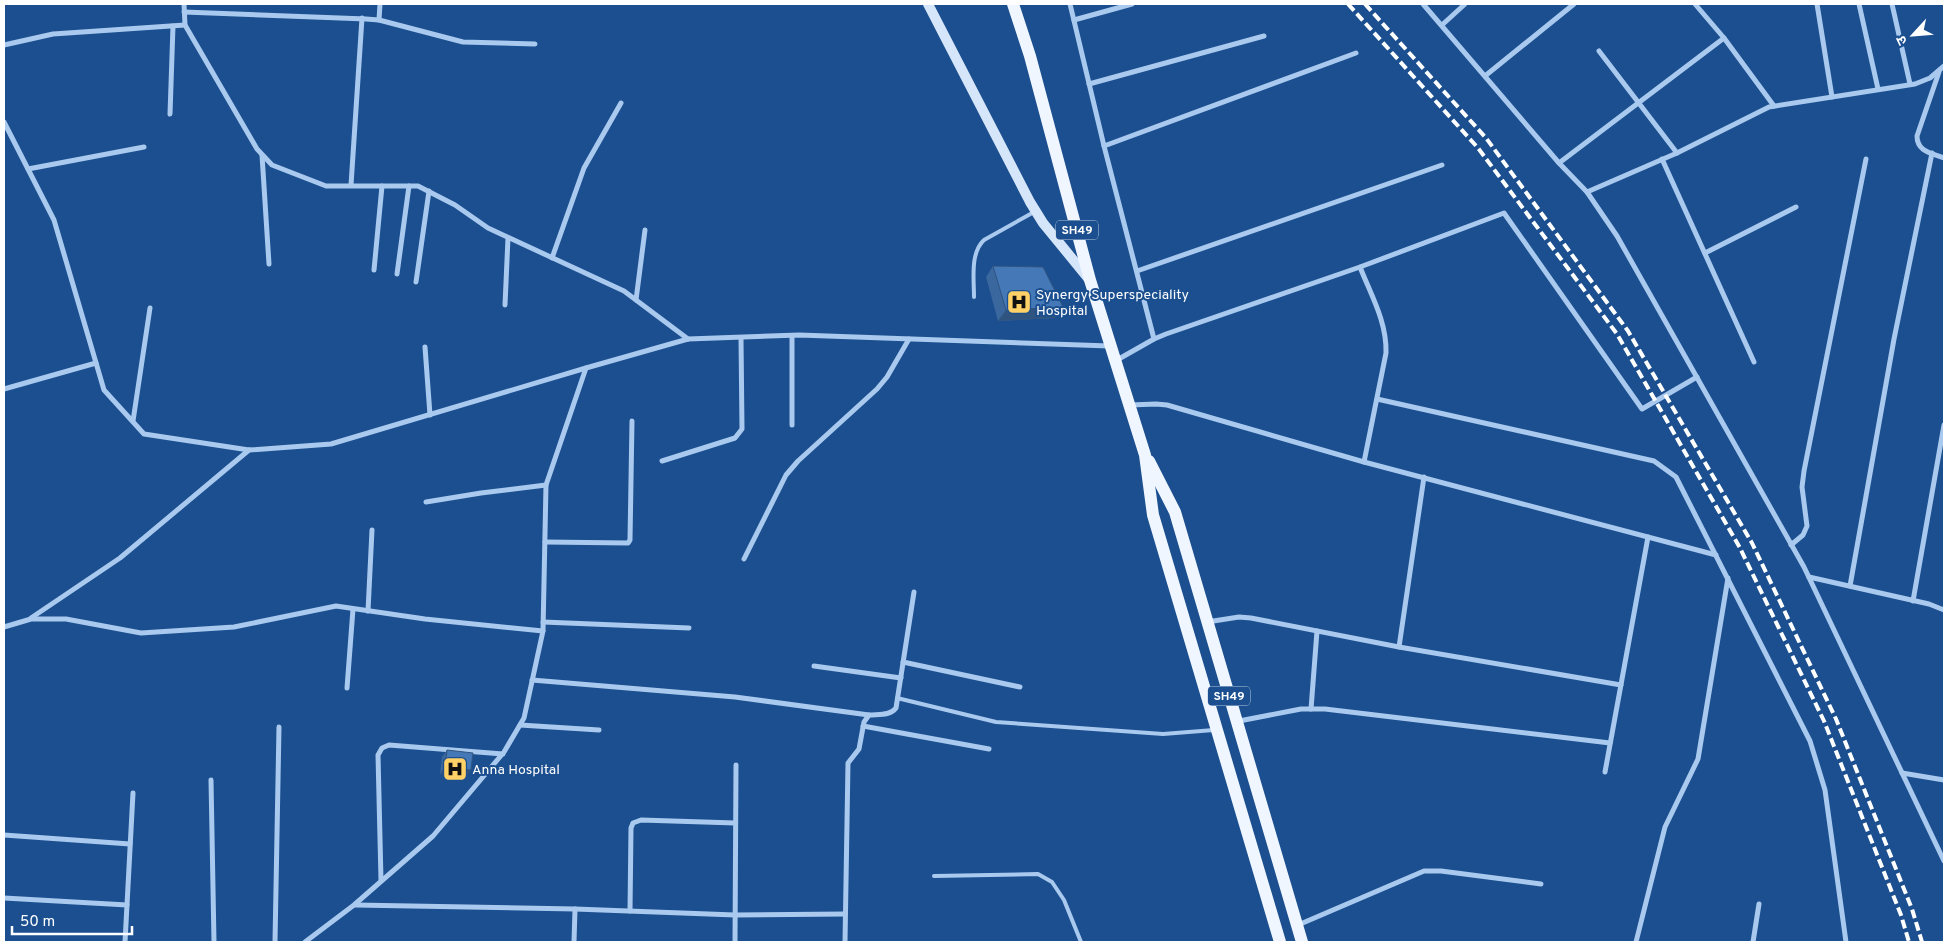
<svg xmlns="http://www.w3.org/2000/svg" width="1948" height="946" viewBox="0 0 1948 946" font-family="Overpass,'Noto Sans Devanagari',sans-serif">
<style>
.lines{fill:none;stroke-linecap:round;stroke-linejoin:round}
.lane{stroke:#a9c9ee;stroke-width:4}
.street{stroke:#a9c9ee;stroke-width:5}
.secondary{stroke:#d6e6fa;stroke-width:10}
.primary{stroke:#f0f6ff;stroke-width:12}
.rail{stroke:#fff;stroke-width:4;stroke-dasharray:9 4;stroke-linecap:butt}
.wall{fill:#3a679d}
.shaded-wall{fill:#305480}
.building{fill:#4478b7;stroke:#305480}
.labels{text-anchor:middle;stroke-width:4;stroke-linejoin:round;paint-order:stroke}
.shield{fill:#1b4f8f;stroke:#bbcadd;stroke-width:1}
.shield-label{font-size:12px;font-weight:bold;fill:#fff}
.poi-label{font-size:14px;fill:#fff;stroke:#1b4f8f;text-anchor:start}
</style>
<rect width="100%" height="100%" fill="#1b4f8f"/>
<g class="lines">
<g class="lane">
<path d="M974 297C974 279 970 253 984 240L1034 212"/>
<polyline points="897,698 996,722 1163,734 1214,730"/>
<polyline points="934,876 1038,874 1052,882 1064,900 1081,942"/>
</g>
<g class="street">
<polyline points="184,4 185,25 257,149 272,165 326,186 418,186 455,205 488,228 624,291 688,339"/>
<polyline points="1070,4 1104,146 1154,339"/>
<polyline points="1423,4 1559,163 1587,192 1617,236 1804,567 1944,861"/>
<polyline points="1695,4 1724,38 1774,106"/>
<polyline points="1817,4 1832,97"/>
<polyline points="1859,4 1878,89"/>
<polyline points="1892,4 1910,84"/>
<polyline points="184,12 366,19 379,20 463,42 535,44"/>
<polyline points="379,20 380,4"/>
<polyline points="1074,20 1132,4"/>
<polyline points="1442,25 1465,4"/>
<polyline points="4,45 53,34 185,25"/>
<polyline points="1599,51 1677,153"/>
<path d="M1939 72 1917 136C1917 152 1932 153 1944 158"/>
<polyline points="1485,76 1574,4"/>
<polyline points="1089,84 1264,36"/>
<polyline points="170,114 173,26"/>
<polyline points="4,122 54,220 104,390 144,434 249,450 331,444 586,368 688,339 799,335 1109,346"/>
<polyline points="1104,146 1356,53"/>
<polyline points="262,155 269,264"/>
<polyline points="1662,159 1754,362"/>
<polyline points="1559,163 1724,38"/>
<polyline points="28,169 144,147"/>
<polyline points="351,185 362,18"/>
<polyline points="1587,192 1677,153 1769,107 1915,84 1930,78 1944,66"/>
<polyline points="1705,253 1796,207"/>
<polyline points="552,258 584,168 621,103"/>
<path d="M1360 267C1371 295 1387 322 1386 353L1364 462"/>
<polyline points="374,270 382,186"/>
<polyline points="1137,271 1442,165"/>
<polyline points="397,274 409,186"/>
<polyline points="416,282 429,191"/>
<polyline points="636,300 645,230"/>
<polyline points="505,305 508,238"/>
<polyline points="425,347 430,415"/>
<polyline points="1117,360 1154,339 1166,334 1360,267 1504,213 1642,409 1697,377"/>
<polyline points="4,389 96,363"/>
<polyline points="1377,399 1654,461 1676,477 1810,741 1825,790 1846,942"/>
<polyline points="1130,405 1156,404 1167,405 1364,462 1716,555"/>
<polyline points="133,421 150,308"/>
<polyline points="792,425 792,336"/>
<polyline points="662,461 735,438 742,429 741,338"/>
<polyline points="426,502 481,493 546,485"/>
<polyline points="545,542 628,543 630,540 632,421"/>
<polyline points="1791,545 1803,535 1807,526 1802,487 1804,471 1866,159"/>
<polyline points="744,559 786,475 798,461 877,389 887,377 909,339"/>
<polyline points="1809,577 1929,604 1944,610"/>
<polyline points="1850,586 1894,339 1932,153"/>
<polyline points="1913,601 1944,425"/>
<polyline points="368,611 372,530"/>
<polyline points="31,618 120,558 249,450"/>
<polyline points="543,622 689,628"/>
<polyline points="1207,622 1239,617 1251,618 1399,647 1621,685"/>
<polyline points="4,627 31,619 66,619 141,633 234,627 336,606 425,619 543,631"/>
<polyline points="1399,647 1424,477"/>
<polyline points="903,662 1020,687"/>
<polyline points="814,666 901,678"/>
<polyline points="532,680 735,697 869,715"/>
<polyline points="347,688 353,609"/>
<polyline points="1311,709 1317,631"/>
<polyline points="1239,721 1301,709 1325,709 1610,743"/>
<polyline points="520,725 599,730"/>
<polyline points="863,726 989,749"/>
<polyline points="1605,772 1648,537"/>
<polyline points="1902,773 1944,780"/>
<polyline points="211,780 214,942"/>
<polyline points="4,835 130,844"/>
<polyline points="381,880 378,755 382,748 389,745 503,754"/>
<polyline points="4,898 127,905"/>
<polyline points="355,905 575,909 735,915 845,914"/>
<polyline points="630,911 631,828 633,823 641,820 735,823"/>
<polyline points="1298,925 1424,871 1441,871 1541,884"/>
<polyline points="125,942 133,793"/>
<polyline points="275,942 279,727"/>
<polyline points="305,942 354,905 433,836 504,752 524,718 543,631 546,485 586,368"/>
<polyline points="574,942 575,909"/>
<polyline points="735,942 736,765"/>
<path d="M845 942 848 763 859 749 864 722 869 715C879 714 890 716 896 708L914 592"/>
<polyline points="1636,942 1665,827 1698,759 1728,578"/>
<polyline points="1753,942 1759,904"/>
</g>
<polyline class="secondary" points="928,4 1030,202 1043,223 1088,278"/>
<g class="primary">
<polyline points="1013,4 1030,56 1090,280 1145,455 1153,515 1280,942"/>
<polyline points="1149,461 1175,512 1302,942"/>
</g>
<g class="rail">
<polyline points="1348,4 1478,148 1617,334 1740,548 1824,721 1901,915 1909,942"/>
<polyline points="1365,4 1486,138 1628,331 1752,543 1836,719 1912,909 1922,942"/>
</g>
</g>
<g class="wall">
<polygon points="993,266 1063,307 1055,318 998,321 986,277"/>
<polygon points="447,750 466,777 440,774 442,757"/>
</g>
<g class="shaded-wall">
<polygon points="1063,307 1055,318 998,321 1006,310"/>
<polygon points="445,767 471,770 466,777 440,774"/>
</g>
<g class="building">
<polygon points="993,266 1043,267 1063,307 1006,310"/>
<polygon points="447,750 473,753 471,770 445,767"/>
</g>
<defs>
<symbol id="hospital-square" viewBox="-11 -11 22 22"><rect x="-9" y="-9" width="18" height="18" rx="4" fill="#ffd166" stroke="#1b4f8f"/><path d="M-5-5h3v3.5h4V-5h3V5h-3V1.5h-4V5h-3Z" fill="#111"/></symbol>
</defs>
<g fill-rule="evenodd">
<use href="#hospital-square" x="1005" y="288" width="28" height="28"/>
<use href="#hospital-square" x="441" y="755" width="28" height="28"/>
</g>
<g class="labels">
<g class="shield">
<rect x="1056" y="220.5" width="42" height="19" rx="4"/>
<rect x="1208" y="686.5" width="42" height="19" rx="4"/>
</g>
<g class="shield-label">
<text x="1077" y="234">SH49</text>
<text x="1229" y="700">SH49</text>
</g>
<g class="poi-label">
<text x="1036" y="299">Synergy Superspeciality<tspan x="1036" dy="16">Hospital</tspan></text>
<text x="472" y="774">Anna Hospital</text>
</g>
</g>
<rect width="1948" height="946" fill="none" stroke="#ffffff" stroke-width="10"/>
<g transform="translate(1913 35) rotate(244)" stroke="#1b4f8f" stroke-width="4" paint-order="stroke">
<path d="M0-4L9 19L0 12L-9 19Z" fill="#ffffff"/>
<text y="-8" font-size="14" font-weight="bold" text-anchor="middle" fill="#ffffff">उ</text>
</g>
<path d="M12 926v8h120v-8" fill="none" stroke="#ffffff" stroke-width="2.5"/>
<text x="20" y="926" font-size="15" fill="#ffffff" stroke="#1b4f8f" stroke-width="4" paint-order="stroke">50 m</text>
</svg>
